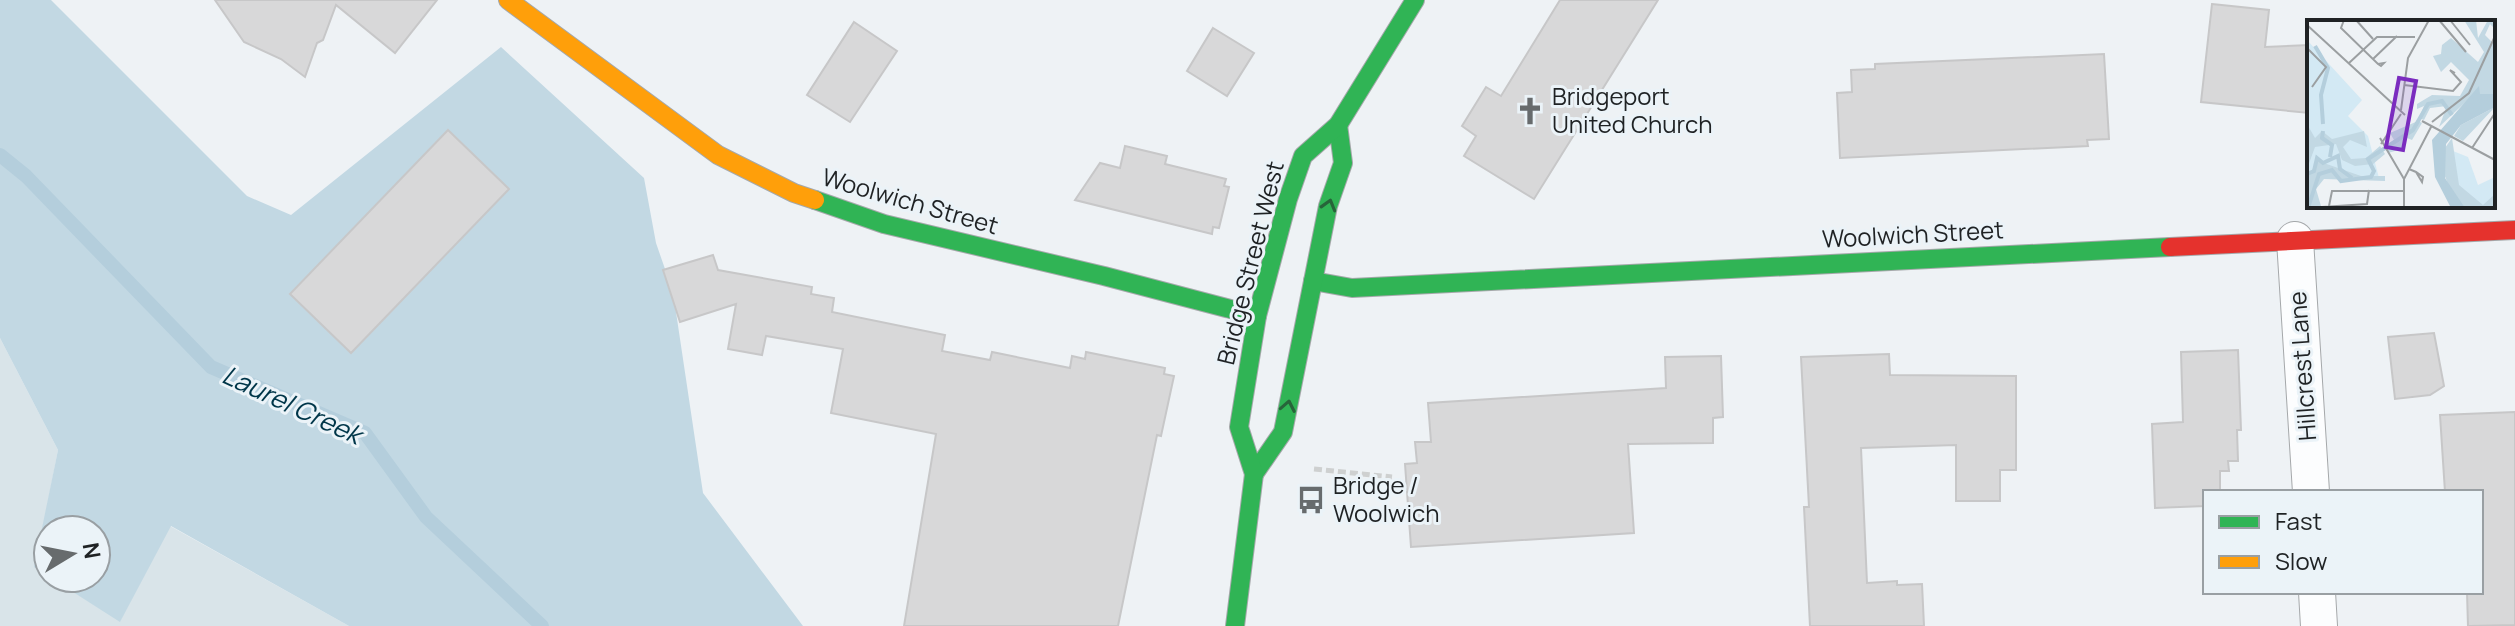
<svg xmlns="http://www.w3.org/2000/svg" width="2515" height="626" viewBox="0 0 2515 626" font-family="Manrope,sans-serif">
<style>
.built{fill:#d9e4e9}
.forest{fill:#c2d8e3}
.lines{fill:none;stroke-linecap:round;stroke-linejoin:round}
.stream{stroke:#b4cedc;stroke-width:14}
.building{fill:#d8d8d9;stroke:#c7c7c8;stroke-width:2}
.street-casing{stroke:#a5a8aa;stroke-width:38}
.fast-casing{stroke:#a5a8aa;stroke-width:20}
.slow-casing{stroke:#a5a8aa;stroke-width:20}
.jam-casing{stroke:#a5a8aa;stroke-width:20}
.path{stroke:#ced0d0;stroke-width:5;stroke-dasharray:8 4;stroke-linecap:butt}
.street{stroke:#fcfdfe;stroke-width:36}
.fast{stroke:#30b455;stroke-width:18}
.slow{stroke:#ff9f0a;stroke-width:18}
.jam{stroke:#e5322d;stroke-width:18}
.oneway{stroke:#27643a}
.labels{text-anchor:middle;stroke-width:6;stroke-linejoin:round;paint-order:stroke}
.poi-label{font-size:24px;fill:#1f2224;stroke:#ebf3f8;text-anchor:start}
.street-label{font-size:24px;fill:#1f2224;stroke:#ebf3f8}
.water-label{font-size:26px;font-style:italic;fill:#003649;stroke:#ebf3f8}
.inset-river{fill:none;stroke:#b4cedc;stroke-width:4}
.inset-road{fill:none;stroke:#9b9fa1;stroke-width:2}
.view{fill:#7b2cbf;fill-opacity:0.15;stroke:#7b2cbf;stroke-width:4}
.inset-edge{fill:none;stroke:#1f2224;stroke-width:4}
</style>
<rect width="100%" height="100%" fill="#eef2f5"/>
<polygon class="built" points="0,338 58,450 35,568 120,621 170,526 349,626 0,626"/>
<polygon class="forest" points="0,0 51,0 247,196 291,215 501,47 644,178 656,243 673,292 703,493 803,626 349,626 171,526 120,622 51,578 96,578 96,530 48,530 48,576 34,567 58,450 0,338"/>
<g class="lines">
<polyline class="stream" points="0,155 26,176 211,367 365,433 426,517 542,626"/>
</g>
<g class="building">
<polygon points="215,0 437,0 395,53 336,5 323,40 317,43 305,77 281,59 244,42"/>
<polygon points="1560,0 1658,0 1534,199 1464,156 1476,136 1462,126 1486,87 1501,96"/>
<polygon points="2212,4 2269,10 2265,47 2309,45 2309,113 2201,102"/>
<polygon points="854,22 897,51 850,122 807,95"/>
<polygon points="1213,28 1254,53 1227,96 1187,71"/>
<polygon points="2104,54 2109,139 2087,140 2088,146 1840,158 1837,93 1852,92 1851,70 1875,69 1875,64"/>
<polygon points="448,130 509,189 351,353 290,294"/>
<polygon points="1125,146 1167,156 1165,164 1226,179 1224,186 1229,187 1219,228 1213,227 1212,234 1075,200 1100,163 1120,168"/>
<polygon points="713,255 718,270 812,287 811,294 834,298 832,312 945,335 942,351 990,360 992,352 1070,368 1072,356 1085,359 1086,352 1165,368 1164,374 1174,376 1161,436 1157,435 1118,626 904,626 936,434 831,413 843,349 766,336 762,355 728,349 736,304 680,322 663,270"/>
<polygon points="2434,333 2444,386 2430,395 2395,399 2388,337"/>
<polygon points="2238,350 2241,430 2237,430 2238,461 2228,461 2229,471 2220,471 2220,492 2205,492 2205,506 2155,508 2152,424 2183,422 2181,352"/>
<polygon points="1889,354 1890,375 2016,376 2016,470 2000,470 2000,501 1956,501 1956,445 1861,448 1867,583 1897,581 1897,585 1922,584 1924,626 1810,626 1804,507 1809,507 1801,357"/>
<polygon points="1721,356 1723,417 1713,418 1713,443 1628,444 1634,533 1411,547 1405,464 1417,463 1415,442 1431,442 1428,403 1666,388 1665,357"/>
<polygon points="2515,412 2515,625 2468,626 2467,592 2481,592 2481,492 2445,492 2440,415"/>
</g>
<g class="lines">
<defs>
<g id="street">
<polyline points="2295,240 2311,492"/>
<polyline points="2317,592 2319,626"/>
</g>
<g id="fast">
<polyline points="815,200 884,224 1104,276 1257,316"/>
<polyline points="1313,281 1352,288 2170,247"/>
<polyline points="1254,474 1283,432 1328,206 1343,163 1338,125"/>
<polyline points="1235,626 1254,474 1239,427 1257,316 1288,199 1303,156 1338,125 1415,0"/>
</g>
<polyline id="slow" points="508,0 718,155 794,193 815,200"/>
<polyline id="jam" points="2170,247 2515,230"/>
</defs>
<use href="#street" class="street-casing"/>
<use href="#fast" class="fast-casing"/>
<use href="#slow" class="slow-casing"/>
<use href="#jam" class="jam-casing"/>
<polyline class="path" points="1314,469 1392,477"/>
<use href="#street" class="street"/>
<use href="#fast" class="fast"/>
<use href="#slow" class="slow"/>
<use href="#jam" class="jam"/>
</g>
<defs><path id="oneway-chevron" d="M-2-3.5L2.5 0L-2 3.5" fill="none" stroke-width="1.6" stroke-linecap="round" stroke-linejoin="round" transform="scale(2)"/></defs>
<g class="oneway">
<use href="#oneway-chevron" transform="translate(1329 205) rotate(-74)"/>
<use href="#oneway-chevron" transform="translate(1288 406) rotate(-79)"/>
</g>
<defs>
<symbol id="church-bare" viewBox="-9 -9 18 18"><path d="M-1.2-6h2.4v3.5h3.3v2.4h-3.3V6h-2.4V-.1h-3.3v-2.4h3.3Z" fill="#676b6d" stroke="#ebf3f8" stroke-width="2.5" paint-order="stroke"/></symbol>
<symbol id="bus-bare" viewBox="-9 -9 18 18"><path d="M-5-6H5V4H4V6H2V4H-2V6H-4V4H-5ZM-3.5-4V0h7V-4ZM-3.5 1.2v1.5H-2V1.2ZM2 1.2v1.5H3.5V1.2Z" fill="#676b6d" stroke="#ebf3f8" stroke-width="2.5" paint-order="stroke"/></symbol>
</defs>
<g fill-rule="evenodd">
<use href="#church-bare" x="1510" y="91" width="40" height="40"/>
<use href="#bus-bare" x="1291" y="480" width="40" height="40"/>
</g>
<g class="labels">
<g class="poi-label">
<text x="1552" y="105">Bridgeport<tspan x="1552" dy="28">United Church</tspan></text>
<text x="1333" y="494">Bridge /<tspan x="1333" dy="28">Woolwich</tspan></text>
</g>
<g class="street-label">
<text transform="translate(910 202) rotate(16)" y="8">Woolwich Street</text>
<text transform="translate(1913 235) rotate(-3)" y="8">Woolwich Street</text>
<text transform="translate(1251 263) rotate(-76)" y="8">Bridge Street West</text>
<text transform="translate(2303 366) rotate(-94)" y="8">Hillcrest Lane</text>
</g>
<g class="water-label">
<text transform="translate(292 405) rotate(25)" y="9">Laurel Creek</text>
</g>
</g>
<g transform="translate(2307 20)">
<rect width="188" height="188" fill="#eef2f5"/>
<path d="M0 20 55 80 41 96 61 116 72 158H18L0 166ZM146 131 161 137 171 165 188 157V180L177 188 158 175 145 156Z" fill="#d3e9f4"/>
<path d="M157 0H169L171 18 181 0H188V9L183 4 178 15 185 22 188 11V74H167L132 107 140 86 123 88 117 100 112 98 117 86 110 89V84L125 75 153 76 162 60 144 42 134 52 126 36 134 34 135 25 144 18 171 42 177 32ZM188 87 156 121 147 116 154 105ZM111 101 115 103 105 120 100 118 95 129 81 133 77 127 87 120 83 113ZM0 104 8 118 15 111 25 119 57 111 60 127 43 120 36 127 44 139 59 138 73 126 78 134 66 144 48 146 35 140 29 124 8 127 0 149ZM145 118 152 165 176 185 188 174V188H158L146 176 137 154 138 128ZM11 141 54 156H78V161L17 159 9 169 14 186 0 188V158Z" fill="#c2d8e3"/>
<path d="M172 66 173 74H188V87L154 105 139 124 138 158 158 188H144L128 157 125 120Z" fill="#b4cedc"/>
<path class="inset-river" d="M8 26 21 48 14 75 16 104M16 111 15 118 25 125 23 137M0 154 7 151 10 138 16 143 31 136 33 149 45 158M1 188 12 154 25 150 34 161 64 157 67 151 61 139 106 110 121 84 135 81 145 95"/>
<path class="inset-road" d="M37 0 34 8 71 44 77 43 74 46 71 44M49 0 66 19M132 0 159 32M143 0 163 25M0 5 98 95M0 28 19 47 5 67M66 39 90 16M42 43 70 17H108M97 65 146 71 154 62 143 50 148 53M94 90 101 38 122 0M115 101 188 140M125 102 162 73 188 16M73 118 97 159M74 124 94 94M165 128 188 93M102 149 109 152 116 157 115 162 109 152M22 186 25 171H97M15 187 60 184 62 170M97 188V159L124 107"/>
<path class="view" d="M92 58 109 61 96 130 79 127Z"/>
<rect width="188" height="188" class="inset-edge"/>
</g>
<rect x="2203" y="490" width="280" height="104" fill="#ebf3f8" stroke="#999fa3" stroke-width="2"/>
<rect x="2219" y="516" width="40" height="12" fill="#30b455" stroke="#999fa3" stroke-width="2"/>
<text x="2275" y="530" font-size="24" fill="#1f2224">Fast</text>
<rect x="2219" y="556" width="40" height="12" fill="#ff9f0a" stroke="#999fa3" stroke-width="2"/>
<text x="2275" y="570" font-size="24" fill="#1f2224">Slow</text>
<g transform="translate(72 554) rotate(80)"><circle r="38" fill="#ebf3f8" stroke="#999fa3" stroke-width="2"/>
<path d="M0-6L14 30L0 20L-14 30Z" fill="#676b6d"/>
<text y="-12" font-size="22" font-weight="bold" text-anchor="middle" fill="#1f2224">N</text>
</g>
</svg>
